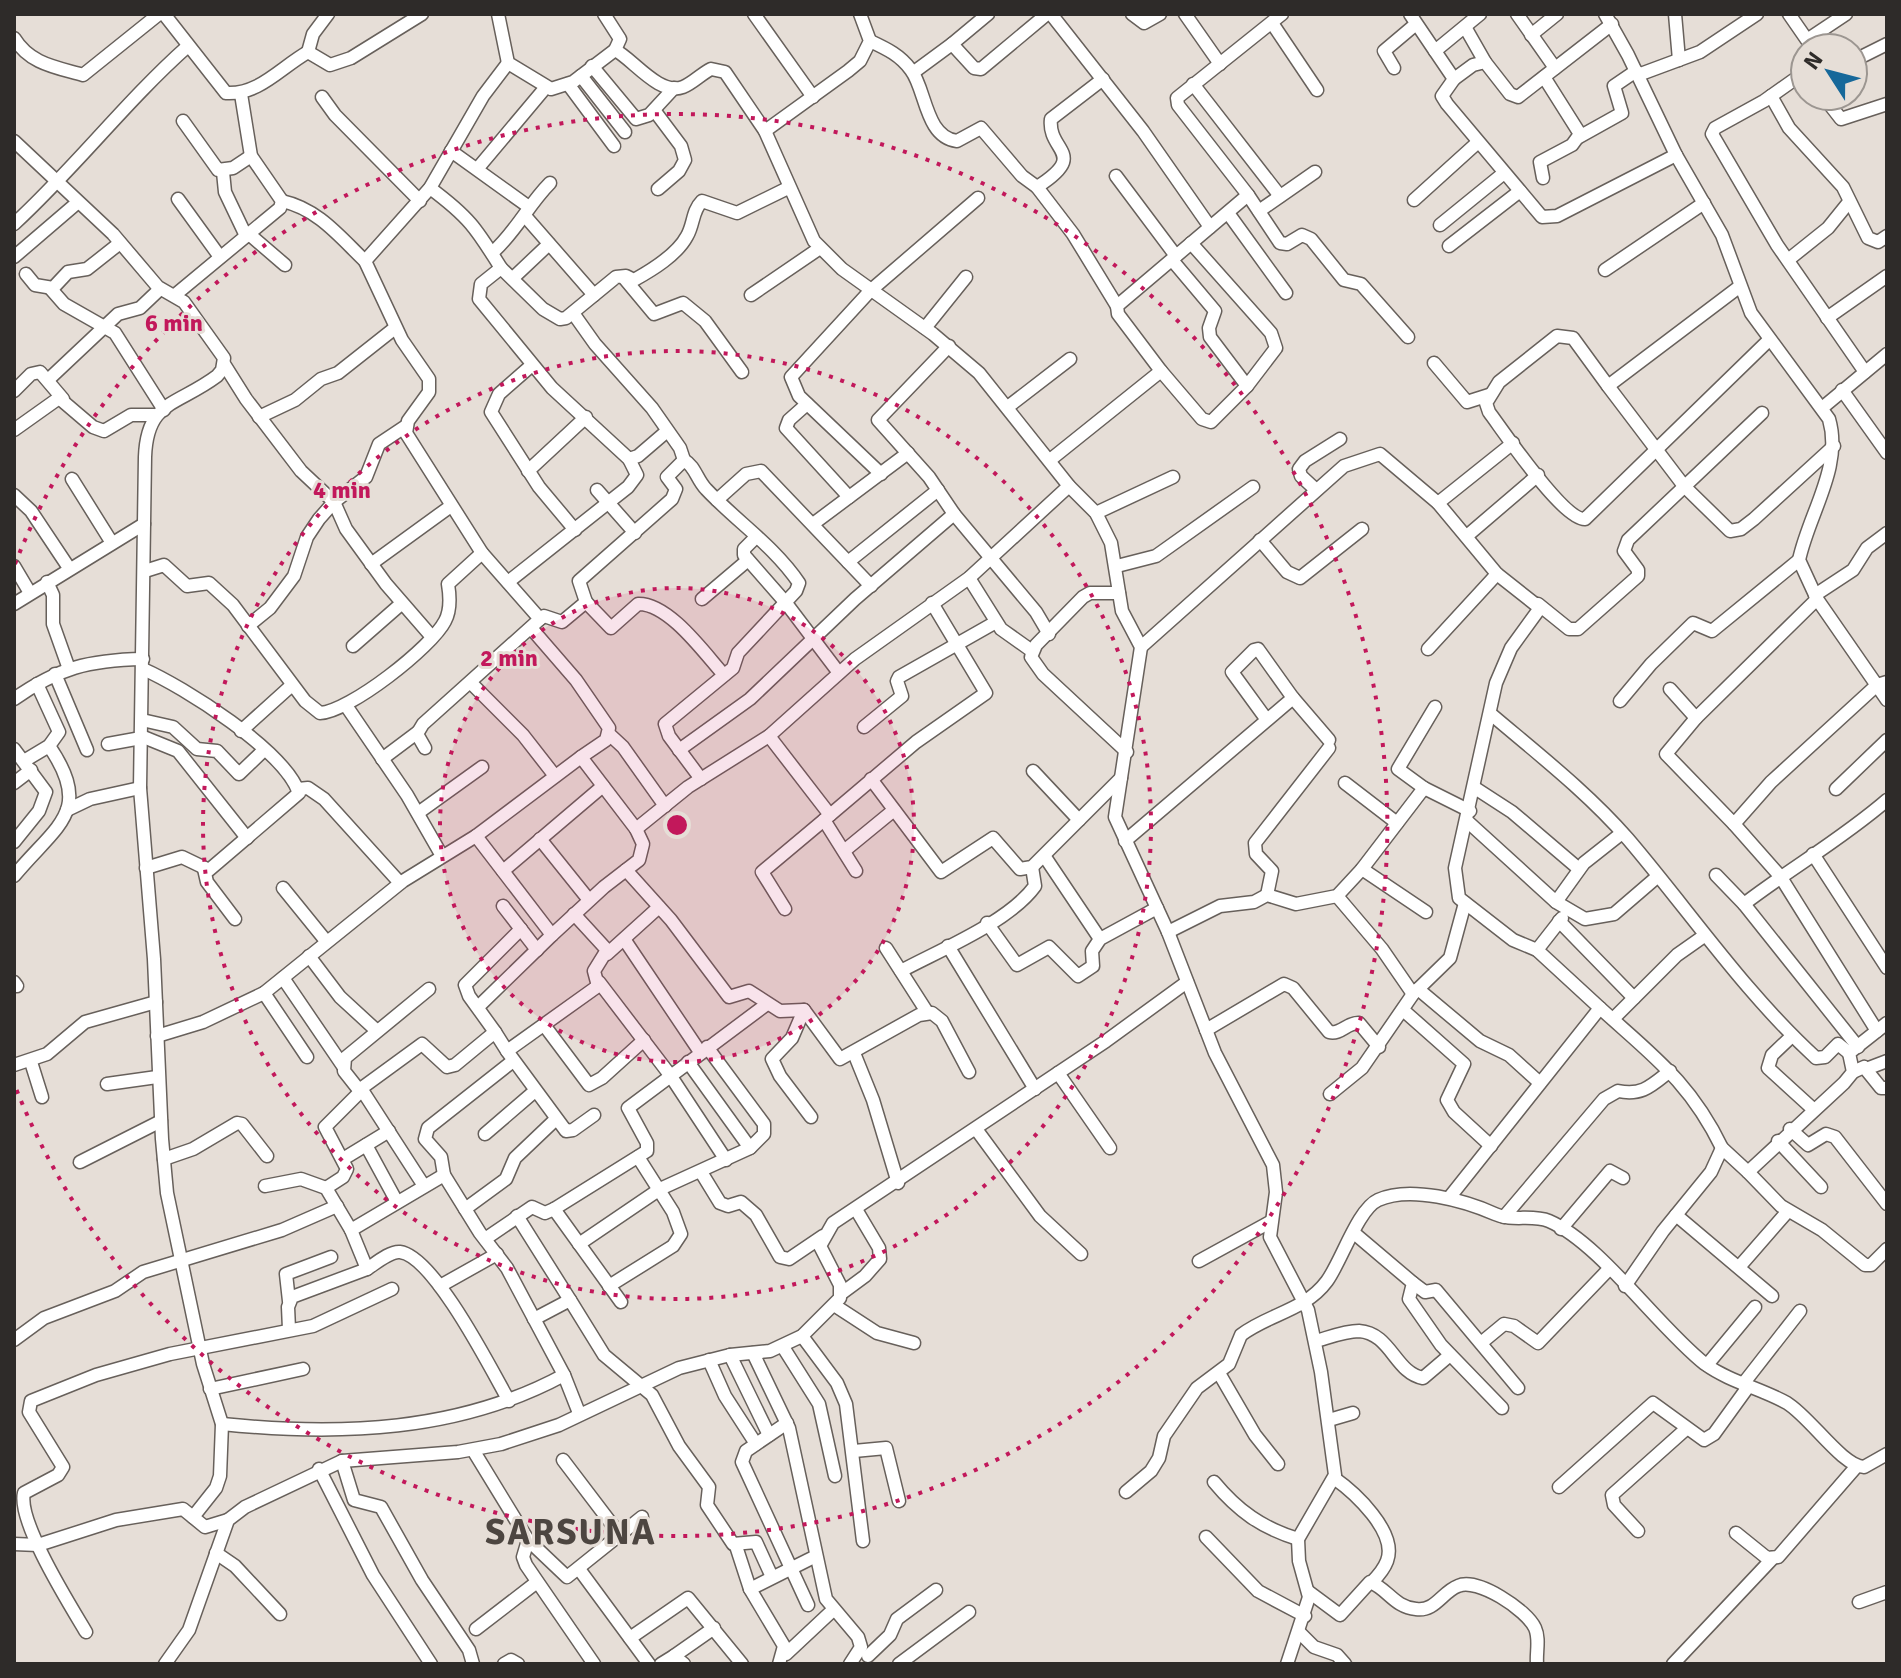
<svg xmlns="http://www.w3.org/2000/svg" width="1901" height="1678" viewBox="0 0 1901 1678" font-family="Signika,sans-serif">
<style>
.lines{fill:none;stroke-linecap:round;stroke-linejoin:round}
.minor-casing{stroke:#67605b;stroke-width:15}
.minor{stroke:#fff;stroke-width:12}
.ring{fill:none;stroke:#c2185b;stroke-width:4;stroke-dasharray:4 8}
.labels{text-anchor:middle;stroke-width:6;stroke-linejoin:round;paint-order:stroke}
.district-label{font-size:36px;font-weight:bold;letter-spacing:2px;fill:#4d4641;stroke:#e6ded7}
.centre{fill:#c2185b;stroke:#e6ded7;stroke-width:4}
.ring-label{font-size:24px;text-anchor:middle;font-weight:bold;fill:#c2185b;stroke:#e6ded7;stroke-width:6;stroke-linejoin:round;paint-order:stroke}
</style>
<rect width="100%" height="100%" fill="#e6ded7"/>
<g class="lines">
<defs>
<g id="minor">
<path d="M164 14 226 93C259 95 280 68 308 52L330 65 351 58 422 14"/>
<path d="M498 14 508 63 551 89 573 82 615 50C633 59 659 96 683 87 693 83 701 74 711 69L725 72 765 131 814 241 842 269 933 334 979 373 1069 486 1096 513 1111 543 1122 611 1141 647 1115 817 1168 932 1215 1053 1273 1165 1276 1192 1270 1237 1308 1310 1321 1372 1335 1475 1298 1539 1299 1561 1309 1597 1287 1664"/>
<polyline points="604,14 620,39 615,50"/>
<polyline points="754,14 813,97"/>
<polyline points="1051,14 1143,131 1210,227"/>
<polyline points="1132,14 1144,23 1160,14"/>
<polyline points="1185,14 1220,64"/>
<polyline points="1410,14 1435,51 1480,14"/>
<polyline points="1517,14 1555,68"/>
<path d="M1605 14 1628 55 1676 155 1722 235 1751 313 1829 419C1843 467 1809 513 1799 560L1817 599 1887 700"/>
<polyline points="1675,14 1679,60"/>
<polyline points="1789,14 1807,40 1846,14"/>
<polyline points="1272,23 1317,90"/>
<polyline points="1465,27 1485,62"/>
<polyline points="1531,35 1557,14"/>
<path d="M14 38C30 64 55 67 83 75L159 14"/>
<path d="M870 41C887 49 900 55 911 70 926 89 925 137 957 141L981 128 1022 176 1037 187C1090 153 1047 152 1051 119L1103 79"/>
<polyline points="952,44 988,14"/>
<polyline points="1435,51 1454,79 1442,96 1447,104 1542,217 1557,216 1676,155"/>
<polyline points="308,52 313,34 328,14"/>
<polyline points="1853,61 1887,44"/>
<path d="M508 63 483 96 430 188 365 261 402 340 429 379V392L408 421 406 433 482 553 540 619 544 616 562 622 586 602 611 628 638 604C669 603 705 654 724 675"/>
<polyline points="592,66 636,119 649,115 674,88"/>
<polyline points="1394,68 1384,51 1416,24"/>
<polyline points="914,72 952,44 974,68 981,69 1047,14"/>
<polyline points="1805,72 1764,101 1715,128 1712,134 1777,245 1865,372"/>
<polyline points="1638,75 1700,52 1757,14"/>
<polyline points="581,76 625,132"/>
<polyline points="1454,79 1473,65 1485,62 1510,94 1518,97 1612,24"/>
<polyline points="568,84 614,146"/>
<polyline points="1193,84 1280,196"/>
<polyline points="1771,96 1789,128 1843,187 1868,238 1878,242 1887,236"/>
<polyline points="1823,96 1841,119 1887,104"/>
<polyline points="322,97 335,115 420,201"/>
<polyline points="654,110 681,146 685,160 679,171 658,189"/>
<polyline points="183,121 218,170 233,168 251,156"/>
<polyline points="765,131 848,71 860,61 870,41 860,14"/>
<polyline points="1579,137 1622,113 1614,86 1636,71"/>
<path d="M14 141 113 234 158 287 184 302 224 358 222 370 217 376C177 406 147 400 145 457L140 788 154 959 162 1139 167 1193 203 1364 222 1424 220 1476 216 1488 193 1517"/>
<polyline points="451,151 529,207"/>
<polyline points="478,168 546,87"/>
<polyline points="223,172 225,192 246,236"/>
<polyline points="1116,176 1176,256"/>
<polyline points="1543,178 1540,162 1572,145 1580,134 1544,77"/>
<polyline points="1037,187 1073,234 1117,306"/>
<path d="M430 188C469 217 476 228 501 268L481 284 479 299 552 388 629 459 638 456 666 432"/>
<polyline points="1248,195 1280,243 1287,244 1302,235 1311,239 1344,280 1361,284 1408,337"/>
<polyline points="178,199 220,257"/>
<polyline points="1414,200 1477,143"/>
<path d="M282 201C318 209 339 236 365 261"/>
<polyline points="1259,211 1315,172"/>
<polyline points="1228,213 1286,293"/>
<polyline points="525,216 594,295"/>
<path d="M14 224C75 168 126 101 188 46"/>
<polyline points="1440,225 1504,173"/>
<polyline points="249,234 285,265"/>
<polyline points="1449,246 1520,191"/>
<path d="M492 253C516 232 528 205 550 183"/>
<polyline points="14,257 77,203"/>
<polyline points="1172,260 1215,311 1209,328 1210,337 1247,386"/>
<polyline points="1788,260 1828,228 1849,202"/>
<path d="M501 268 543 309 560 319 566 318 616 277 626 276 634 280C652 270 677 255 687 236 694 224 692 211 702 201L737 213 788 188"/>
<polyline points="1605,270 1704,203"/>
<polyline points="26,274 35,285 53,288 68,272 87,269 120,243"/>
<polyline points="513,278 549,244"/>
<polyline points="624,278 654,314 683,303 705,321 742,372"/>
<path d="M1739 287 1608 386 1573 338 1557 336 1499 382 1486 403 1489 412C1504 432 1563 520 1585 519L1769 340"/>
<polyline points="50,288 64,304 115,333 164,410"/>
<polyline points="175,295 280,208 282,201 251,156 241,94"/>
<polyline points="751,295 820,248"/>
<polyline points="573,313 595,344 652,408 680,448 684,460"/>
<polyline points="1827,318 1887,276"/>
<polyline points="925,328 966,277"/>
<polyline points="949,346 878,420 929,477 954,514"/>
<polyline points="1434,363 1467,402 1489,395"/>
<polyline points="224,364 246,399 301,471 334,502 346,529 386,584 432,637"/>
<polyline points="532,365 499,394 491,412 539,487 575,530"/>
<polyline points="1161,371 1202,419 1211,422 1247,386 1276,348 1271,333 1191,243"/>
<polyline points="49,379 118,314 140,308 160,289"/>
<polyline points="1608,386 1684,486 1730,531 1741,529 1754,519 1834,446"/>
<polyline points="1842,390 1887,453"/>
<polyline points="14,391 31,374 40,372 63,399"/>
<polyline points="807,404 789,420 786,428 849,497"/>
<polyline points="1009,406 1070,359"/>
<polyline points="1822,408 1887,354"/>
<polyline points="259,417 295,400 321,379 338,373 395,328"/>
<polyline points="14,430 59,398 93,427 104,431 131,415 154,415"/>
<polyline points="1513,443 1438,503 1497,574 1540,608 1511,648 1496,683 1455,868 1459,898 1513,940 1537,950 1600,1008"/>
<polyline points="1050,460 1161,371 1118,314 1117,306 1248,195 1178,105 1177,98 1282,14"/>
<polyline points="528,471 586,417"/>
<polyline points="881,474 799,396 791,377 870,291 978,198"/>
<polyline points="72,479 112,543"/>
<polyline points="1315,489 1301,476 1299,469 1305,461 1340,439"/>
<polyline points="597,490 635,533"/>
<polyline points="14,495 31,511 69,568"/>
<polyline points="717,500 746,474 761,471 871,586"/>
<polyline points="1096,513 1173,477"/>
<polyline points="813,524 908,453"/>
<polyline points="1468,535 1538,475"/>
<polyline points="756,537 744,549 744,555 786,603 839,673"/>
<polyline points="1260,540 1287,572 1300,578 1362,529"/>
<polyline points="848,562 938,490"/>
<polyline points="371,564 451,506"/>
<polyline points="14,566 30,593"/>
<polyline points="1117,566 1156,556 1253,487"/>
<path d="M145 571 164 565 187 586 209 583 233 605 305 701 320 713C349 712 432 647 445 621 451 610 450 596 448 584L482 553"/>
<polyline points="969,578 1001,629 1032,651"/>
<polyline points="47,582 53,595 53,624 69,669"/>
<polyline points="508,582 628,487 637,475 629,459"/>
<polyline points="1119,593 1090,593 1083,597 1036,645 1031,657 1043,674 1127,752"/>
<polyline points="1815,595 1853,570 1867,548 1887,533"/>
<polyline points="702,599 748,560"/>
<path d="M586 602 579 581 672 499 676 489 667 477 684 460C695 466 697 480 706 489 736 521 774 546 799 583L796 591 738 653 733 668 665 724 669 736 701 779"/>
<polyline points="14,604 144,524"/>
<polyline points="1538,604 1569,629 1578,629 1638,576 1638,570 1624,551 1628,540 1762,413"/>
<polyline points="248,626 270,608 294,576 307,537 319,519 334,502 366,477 379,444 406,426"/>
<polyline points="531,628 576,680 609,728 606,740 581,757"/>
<polyline points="353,646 401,604"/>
<polyline points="1141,647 1344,466 1380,454 1438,503"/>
<polyline points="1428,649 1497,574"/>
<path d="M143 669C184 687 284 750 299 793L209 870 182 857 146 868"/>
<polyline points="55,674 87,750"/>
<polyline points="471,683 523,735 555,776"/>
<polyline points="1670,689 1696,718 1666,754 1734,824 1771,782 1877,685 1887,682"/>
<polyline points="1293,698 1329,740"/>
<path d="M14 699C58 668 89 660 143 659"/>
<polyline points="1620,701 1651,664 1693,623 1712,631 1799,560"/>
<polyline points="347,707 407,795 442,856"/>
<polyline points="1435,707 1398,769 1424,788 1470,811"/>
<path d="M1492 715C1538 754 1588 793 1628 839 1691 913 1744 992 1816 1058L1825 1057 1838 1044 1849 1053"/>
<polyline points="1696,718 1817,599"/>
<polyline points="142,720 173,727 197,749 217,751 239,774 263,751"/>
<polyline points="864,727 902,696 897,681 899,677 996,622"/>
<polyline points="241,731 292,685"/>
<polyline points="609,734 623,747 665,806"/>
<polyline points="141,736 178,751 247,838"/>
<polyline points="769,736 830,815 762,872 785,909"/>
<polyline points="108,744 141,738"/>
<polyline points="425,748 417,734 423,724 540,619"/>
<polyline points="14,749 46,792 39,811 14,842"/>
<polyline points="679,750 750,699 855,599 954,514 1036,612 1049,634"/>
<polyline points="382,759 418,732"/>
<polyline points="24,761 49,746 59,732 37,684"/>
<polyline points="1033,771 1079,820"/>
<polyline points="871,779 941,872 993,838 1020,869 1032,867 1121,778"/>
<polyline points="14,783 31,770"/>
<polyline points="1345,783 1397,823"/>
<polyline points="1475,788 1512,812 1579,869"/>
<polyline points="298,789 308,788 324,799 400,883"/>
<polyline points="1836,789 1887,740"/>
<polyline points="67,810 90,799 140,788"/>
<polyline points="418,813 482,767"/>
<polyline points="830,815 916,742 986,693 932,603"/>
<polyline points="824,820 856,871"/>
<polyline points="1467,821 1556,902 1585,919 1614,914 1657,877"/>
<polyline points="1734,824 1780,876 1877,1031"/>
<polyline points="476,836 552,935 478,1007"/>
<polyline points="540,839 589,900"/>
<polyline points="1125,841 1293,698 1258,649 1254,650 1232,672 1267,720"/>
<polyline points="844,851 894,810"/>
<polyline points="1813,854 1887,968"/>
<polyline points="1045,857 1100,939"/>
<polyline points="204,869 207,882 235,919"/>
<polyline points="1362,869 1426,912"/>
<polyline points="626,870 671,920 729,997 749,991 780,1011 804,1010 840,1059 919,1015 932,1013 942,1021 969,1072"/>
<polyline points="503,871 603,786"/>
<path d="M1716 875 1744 904C1791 868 1842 839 1887 800"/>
<path d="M14 876C56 825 94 812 49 746"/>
<polyline points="283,888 326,941"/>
<polyline points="1267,895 1272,871 1256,854 1255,843 1329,748"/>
<polyline points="1337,896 1382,949 1413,994"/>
<polyline points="1556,902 1584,863 1622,833"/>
<polyline points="1744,904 1858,1047"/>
<polyline points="503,906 537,950"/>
<polyline points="574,914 607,950 594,971 598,986 507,1051 566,1131 573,1130 594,1115"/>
<polyline points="1559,921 1634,998"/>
<polyline points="987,923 1017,965 1049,947 1078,976 1093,966 1092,951 1100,939 1157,908"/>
<polyline points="1168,932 1220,906 1254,902 1267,895 1296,904 1337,896 1362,869 1424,788"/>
<polyline points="552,935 604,887 639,860 643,844 636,829"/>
<polyline points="624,939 700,1052"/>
<polyline points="948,946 1035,1089"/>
<polyline points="886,948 927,1012"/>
<polyline points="1537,950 1562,918"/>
<polyline points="607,954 659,907"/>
<polyline points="309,956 340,997 377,1031"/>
<path d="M901 971C940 950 1009 922 1035 886L1032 867"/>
<polyline points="283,978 343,1066"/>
<polyline points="14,982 17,986"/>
<polyline points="599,982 670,1075 726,1160"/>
<polyline points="429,989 345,1058 344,1071 359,1090 422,1044 447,1067 455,1065 495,1032 507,1051"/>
<polyline points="1418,989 1480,1041 1509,1055 1540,1083"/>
<polyline points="264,993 307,1057"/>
<polyline points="804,1010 792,1038 772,1059 780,1076 811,1117"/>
<polyline points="1403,1010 1464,1064 1447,1100 1454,1112 1491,1146"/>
<polyline points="1613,1019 1677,955 1704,936"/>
<polyline points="544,1025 589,1085 602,1078 644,1040"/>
<path d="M1206 1030 1284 984 1293 988 1329 1032C1341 1035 1347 1022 1359 1023L1379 1047"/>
<polyline points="495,1032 469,996 465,985 521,929"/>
<polyline points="157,1036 203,1022 264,993 403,881 476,836 581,757 636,829 688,787 769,736 855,659 969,578 1069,486"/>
<polyline points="1792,1036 1772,1055 1768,1068 1813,1109"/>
<polyline points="854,1053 873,1100 898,1183"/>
<polyline points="31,1062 42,1097"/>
<polyline points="688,1062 750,1148"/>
<polyline points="14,1065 47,1054 85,1022 156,1002"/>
<polyline points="1866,1069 1887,1061"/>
<polyline points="1853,1072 1864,1067 1881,1088 1887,1088"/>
<polyline points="1058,1073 1110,1148"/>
<polyline points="107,1084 157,1077"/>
<polyline points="1330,1094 1362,1068 1413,994 1450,958 1465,903"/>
<polyline points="976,1129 1040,1216 1081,1254"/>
<polyline points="1790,1129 1808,1145 1826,1134 1835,1137 1887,1204"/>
<polyline points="485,1134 535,1091"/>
<polyline points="1778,1141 1821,1187"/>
<polyline points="366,1145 397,1202"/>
<polyline points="164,1159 193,1149 237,1123 242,1124 267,1156"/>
<polyline points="343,1159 389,1131"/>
<polyline points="80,1162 161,1121"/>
<polyline points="701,1172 720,1203 728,1206 741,1202 756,1215 780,1257 789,1259 823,1236"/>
<polyline points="1748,1172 1781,1206 1822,1230 1865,1265 1871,1265 1887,1249"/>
<polyline points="444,1175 441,1157 425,1139 428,1128 513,1061"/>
<polyline points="265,1186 301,1179 326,1188 351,1230"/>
<polyline points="326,1188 343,1177 347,1169 325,1127 362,1090 424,1186"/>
<path d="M1449 1198 1600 1008C1653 1056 1690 1082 1722 1148"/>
<polyline points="465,1209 506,1179 515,1158 556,1119"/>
<polyline points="554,1209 621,1302"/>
<polyline points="1676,1215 1772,1296"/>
<polyline points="517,1216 570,1300"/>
<path d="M1504 1217 1604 1099 1618 1091C1642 1096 1651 1086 1670 1071"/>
<polyline points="1561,1229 1610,1171 1623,1178"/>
<polyline points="1354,1233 1413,1283 1409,1299 1441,1345 1502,1408"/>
<polyline points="485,1239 532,1207 545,1213 554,1209 647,1151 647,1143 628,1108 767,1004"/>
<polyline points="579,1244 660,1189 750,1148 764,1134 764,1124 707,1047"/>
<polyline points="1199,1261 1270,1222"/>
<polyline points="1740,1266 1788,1211"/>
<path d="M367 1269C376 1263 390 1251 400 1252 434 1256 492 1371 509 1401"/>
<polyline points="1413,1283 1425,1292 1436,1290 1518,1388"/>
<polyline points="440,1286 497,1254"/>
<polyline points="609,1286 673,1246 681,1234 673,1212 638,1157"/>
<polyline points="1625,1286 1663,1231 1711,1172 1722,1148 1748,1172 1844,1083 1853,1072 1849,1053 1887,1023"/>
<polyline points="842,1293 865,1276 880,1259 879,1248 857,1211"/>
<polyline points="289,1301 286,1274 331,1257"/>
<polyline points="834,1305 877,1333 914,1343"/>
<polyline points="534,1319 570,1300 604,1355 652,1395 679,1446 709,1487 707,1505 733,1544 756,1542 772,1577"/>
<polyline points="289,1329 288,1307 292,1297 367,1269 351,1230 444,1175 480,1233 507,1268 564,1375"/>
<polyline points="802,1336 837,1383 846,1404 863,1541"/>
<polyline points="14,1340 44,1318 115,1291 143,1272 282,1230 337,1206"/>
<path d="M1316 1341C1330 1337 1345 1331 1359 1331 1391 1333 1395 1373 1423 1378L1450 1355"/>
<polyline points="1481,1343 1504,1324 1514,1326 1538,1343 1609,1269"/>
<polyline points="783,1347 819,1404 835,1476"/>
<polyline points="753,1353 789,1428 826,1599 858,1637 861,1647 850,1664"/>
<polyline points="730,1355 769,1435"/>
<polyline points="709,1360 725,1396 756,1444"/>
<polyline points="1707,1365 1755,1307"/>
<polyline points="1219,1373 1255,1435 1278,1464"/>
<polyline points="1743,1384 1800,1311"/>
<polyline points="210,1389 303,1369"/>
<polyline points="1329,1420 1353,1413"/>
<polyline points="787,1423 746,1451 742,1462 808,1605"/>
<path d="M222 1424C339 1436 459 1432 564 1375L579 1413"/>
<polyline points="473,1450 528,1540 523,1557 526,1565 594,1664"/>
<polyline points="854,1451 886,1448 899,1501"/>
<polyline points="563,1460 620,1535"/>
<polyline points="342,1461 354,1500 381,1507 422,1580 469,1650 473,1664"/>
<polyline points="319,1469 373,1575 431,1664"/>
<path d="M1334 1478C1354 1492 1398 1532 1387 1561 1384 1569 1378 1576 1372 1582"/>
<path d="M1214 1482C1238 1511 1262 1528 1298 1539"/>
<polyline points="1559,1487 1653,1403 1704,1440 1714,1434 1748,1387"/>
<path d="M1126 1492 1151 1471 1159 1458 1164 1436 1197 1388 1229 1364 1241 1335C1268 1314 1305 1311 1327 1281 1341 1262 1358 1209 1378 1200 1410 1185 1466 1201 1495 1214 1512 1222 1532 1214 1549 1221 1600 1243 1658 1327 1705 1364 1730 1382 1760 1388 1787 1403 1811 1418 1842 1466 1864 1467L1887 1454"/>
<polyline points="1638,1531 1614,1505 1612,1495 1686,1429"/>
<polyline points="1736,1533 1767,1558 1778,1557 1856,1467"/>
<polyline points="1206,1537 1258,1591 1305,1616"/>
<polyline points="528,1540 567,1577 642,1517"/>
<polyline points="14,1544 38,1545 116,1520 183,1509 205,1527 228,1520"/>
<polyline points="736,1546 750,1589 784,1646 779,1664"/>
<polyline points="216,1553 235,1566 280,1614"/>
<polyline points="579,1569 649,1664"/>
<polyline points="750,1589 814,1557"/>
<path d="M1309 1592 1340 1615 1370 1582C1388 1589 1394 1607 1416 1609 1435 1612 1442 1592 1458 1586 1477 1577 1527 1610 1535 1628 1540 1639 1536 1652 1537 1664"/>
<polyline points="1859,1602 1887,1592"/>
<polyline points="476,1629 537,1582"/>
<path d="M86 1632C70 1605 17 1521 24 1493L58 1475 63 1467 29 1412 31 1401 96 1375 170 1354 313 1326 392 1289"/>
<polyline points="1300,1633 1314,1647 1337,1655 1345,1664"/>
<polyline points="630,1638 688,1598 742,1664"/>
<polyline points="786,1654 833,1610"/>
<polyline points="674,1656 714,1628"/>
<polyline points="868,1656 890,1635 897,1619 936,1590"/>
<polyline points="165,1664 189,1630 228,1520 245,1507 342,1461 458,1452 501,1444 559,1425 679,1368 730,1355 770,1351 802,1336 840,1298 840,1285 820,1246 833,1223 1106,1041 1187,982"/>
<polyline points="504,1664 511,1660 518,1664"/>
<polyline points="661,1664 674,1656 684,1664"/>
<polyline points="899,1664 969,1612"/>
<polyline points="1673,1664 1772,1559"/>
</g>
</defs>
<use href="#minor" class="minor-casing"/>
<use href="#minor" class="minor"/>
</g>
<circle cx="677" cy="825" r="237" fill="#c2185b" fill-opacity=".12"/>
<g class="ring">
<circle cx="677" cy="825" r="237"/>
<circle cx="677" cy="825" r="474"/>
<path d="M15 564A711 711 0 1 1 15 1086"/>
</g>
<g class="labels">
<g class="district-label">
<text x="571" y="1544">SARSUNA</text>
</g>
</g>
<circle cx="677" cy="825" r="12" class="centre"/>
<g class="ring-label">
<text x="174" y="331">6 min</text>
<text x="342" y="498">4 min</text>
<text x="509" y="666">2 min</text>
</g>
<rect width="1901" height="1678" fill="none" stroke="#2e2b29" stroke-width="32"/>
<g transform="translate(1829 72) rotate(306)"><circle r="38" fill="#e6ded7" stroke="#9c9691" stroke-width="2"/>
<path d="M0-6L14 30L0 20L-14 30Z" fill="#16689a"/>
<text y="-12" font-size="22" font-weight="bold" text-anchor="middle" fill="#2e2b29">N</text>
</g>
</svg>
